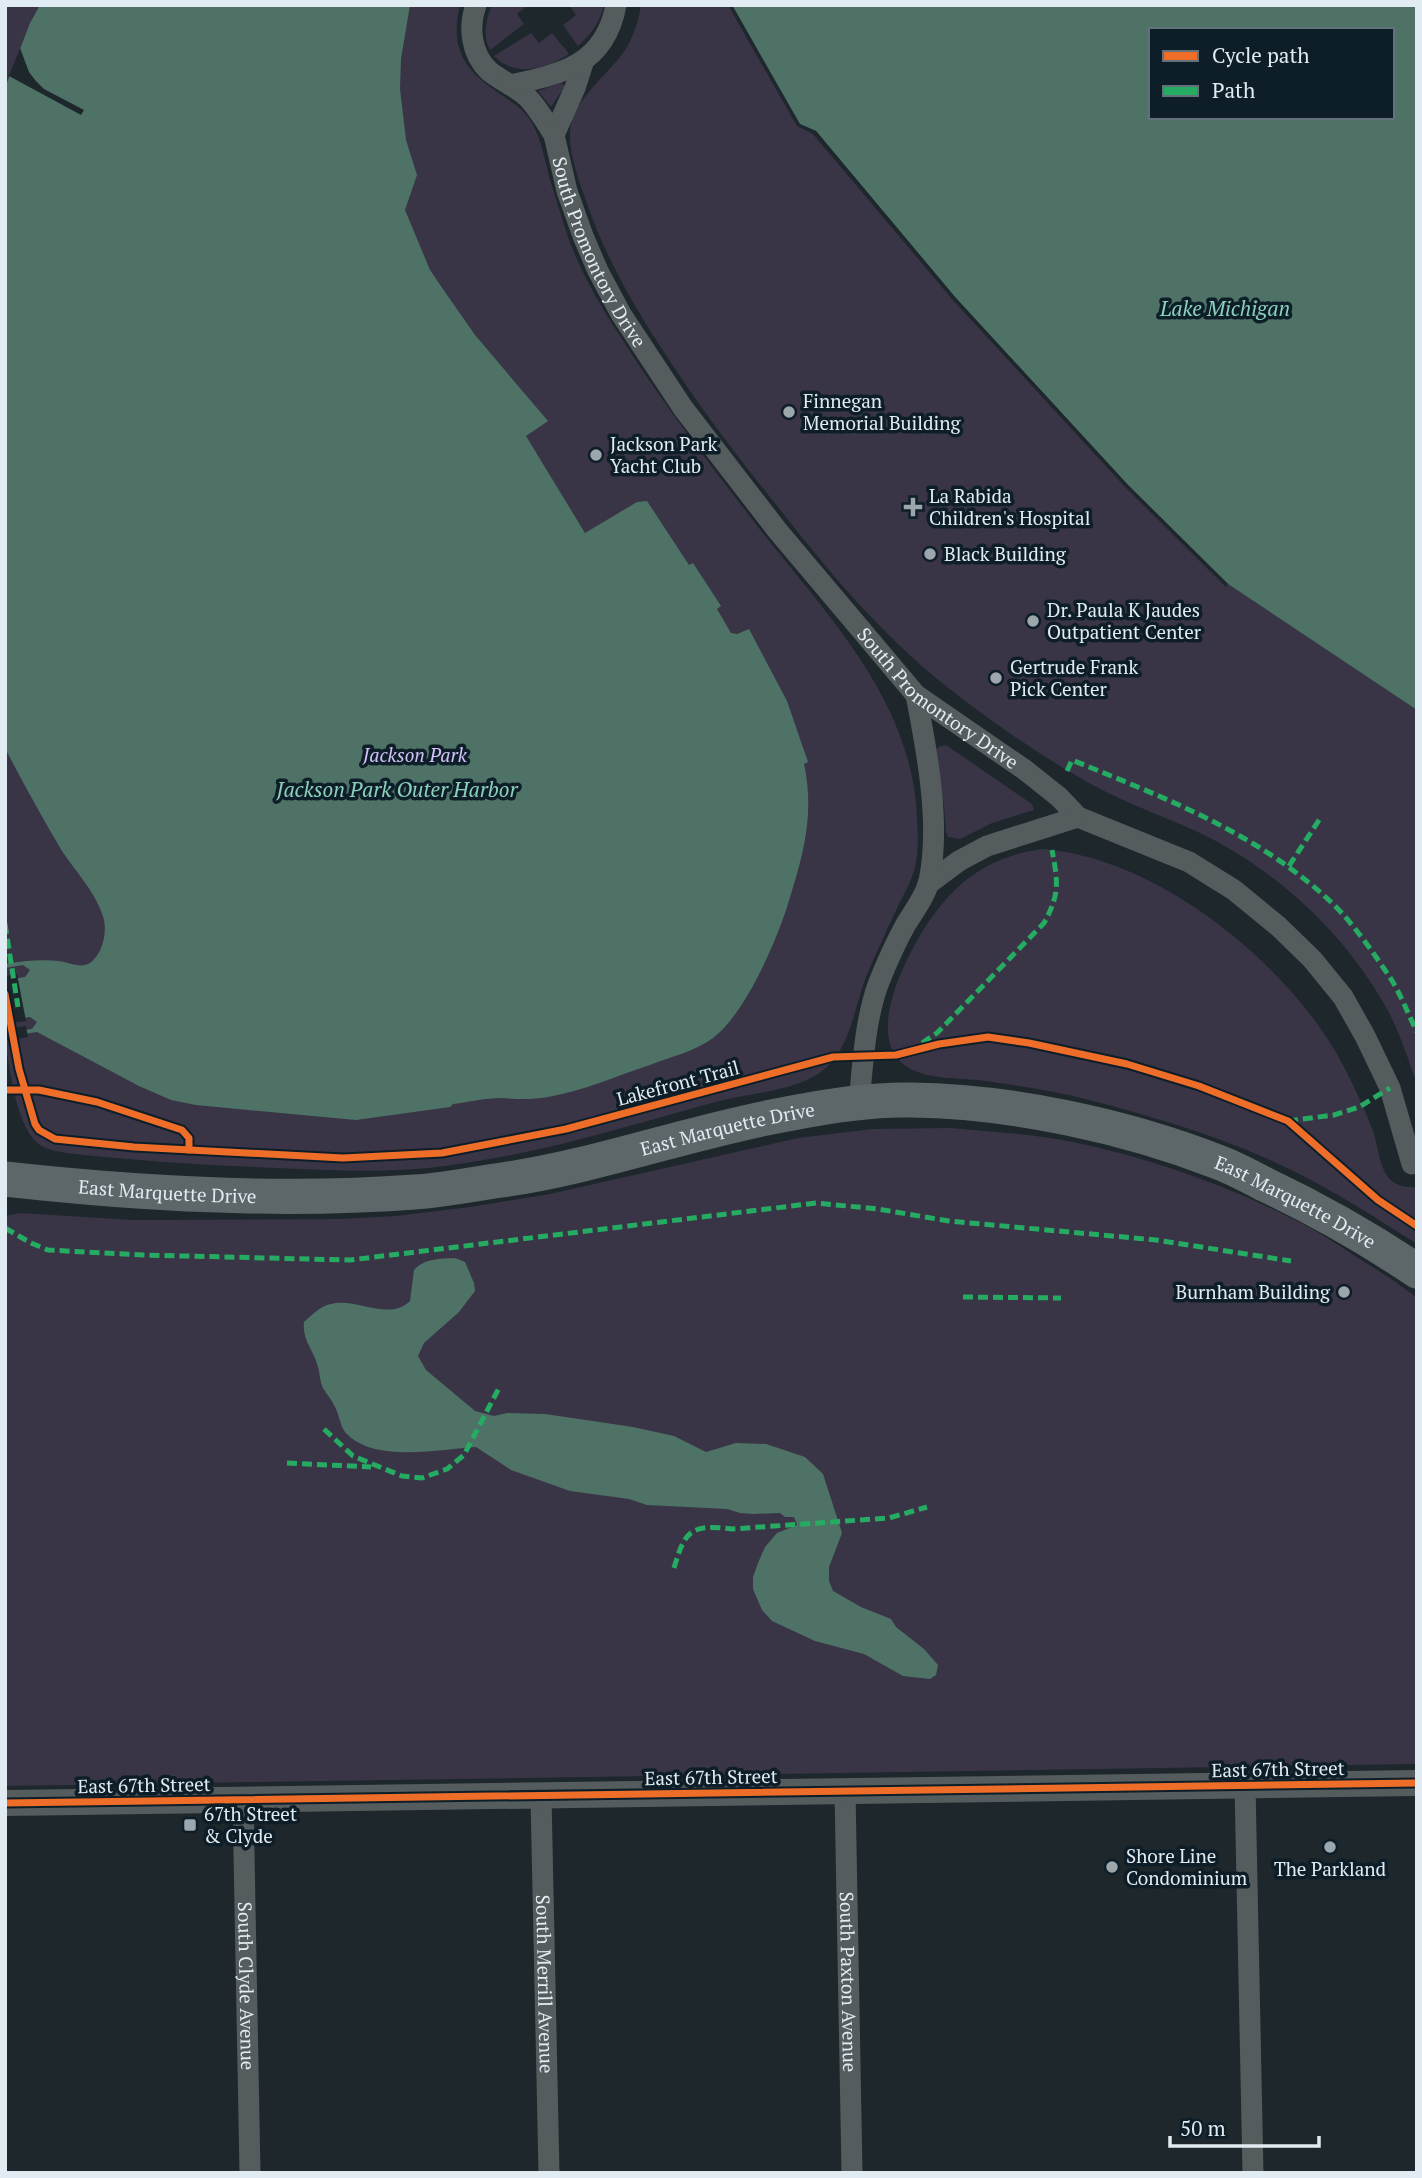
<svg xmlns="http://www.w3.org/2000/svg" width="1422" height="2178" viewBox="0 0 1422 2178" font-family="'PT Serif',serif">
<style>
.green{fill:#393547}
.water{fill:#4e7266;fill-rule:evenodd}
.pier{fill:#1d272c}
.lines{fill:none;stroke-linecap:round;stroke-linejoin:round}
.minor{stroke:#545c5d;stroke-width:21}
.tertiary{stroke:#545c5d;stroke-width:26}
.primary{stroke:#5d6668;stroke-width:35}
.quiet{stroke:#26ab63;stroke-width:5;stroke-dasharray:10 5;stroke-linecap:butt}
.cycleway-casing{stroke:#0e1e28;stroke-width:11}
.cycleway{stroke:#ee6e29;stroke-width:7}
.poi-dot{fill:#9ca6ad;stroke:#0e1e28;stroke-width:2.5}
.labels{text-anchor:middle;stroke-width:7;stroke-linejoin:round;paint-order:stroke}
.street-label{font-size:19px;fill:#e1ebf2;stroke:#0e1e28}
.poi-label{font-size:19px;fill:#e1ebf2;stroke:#0e1e28;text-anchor:start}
.park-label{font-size:19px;font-style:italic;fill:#d2c2f9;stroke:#0e1e28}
.water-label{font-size:21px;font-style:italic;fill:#8bd0ba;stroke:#0e1e28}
</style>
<rect width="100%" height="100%" fill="#1d272c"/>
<g class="green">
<path d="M5 5H460C449 51 466 72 503 96 514 104 525 110 532 123 542 141 545 161 550 180 555 196 560 212 565 228 577 266 598 302 620 336 661 401 708 462 755 523 824 612 912 698 917 817 918 833 919 851 915 867 912 880 905 892 899 904 888 928 876 952 866 977 855 1006 850 1047 826 1068 799 1092 746 1093 712 1103 618 1129 525 1158 428 1168 378 1173 327 1170 277 1168 206 1165 136 1161 66 1153 57 1151 48 1150 40 1145 16 1129 10 1068 5 1042Z"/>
<path d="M492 5H528L517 14 524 24 490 50C482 34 486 20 492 5Z"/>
<path d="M569 5H604C600 23 591 34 578 46L563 25 576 15Z"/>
<path d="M641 5H732L799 124 816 131 1228 584 1417 710V1084C1408 1059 1400 1033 1387 1009 1344 932 1276 869 1196 831 1167 818 1137 807 1108 793 1056 766 1007 733 960 697 891 645 835 580 782 512 739 459 697 404 660 346 629 298 602 250 584 195 577 175 569 153 570 131 571 100 612 72 627 47 634 35 639 19 641 5Z"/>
<path d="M531 33 539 43 552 33 569 54C547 69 515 78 494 56Z"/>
<polygon points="561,83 565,86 551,107 538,91"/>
<polygon points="946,745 1032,804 1034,810 992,823 960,839 948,837 946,832 944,806 936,752 938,747"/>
<path d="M1043 849C1156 858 1281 958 1337 1054 1351 1079 1363 1105 1373 1131 1378 1146 1379 1165 1388 1177 1395 1186 1406 1188 1417 1187V1244C1370 1214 1322 1183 1270 1160 1212 1134 1151 1116 1089 1100 1055 1091 1020 1086 985 1081 959 1077 925 1081 903 1064 868 1035 902 967 919 937 950 886 983 857 1043 849Z"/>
<path d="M951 1128C992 1132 1033 1134 1073 1142 1154 1159 1232 1187 1305 1225 1322 1234 1338 1245 1355 1256 1376 1269 1397 1282 1417 1298V1764L5 1786V1216L20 1213 133 1220 339 1219 396 1216 470 1207 550 1194 798 1138 873 1129Z"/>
</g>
<g class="water">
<path d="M40 5H410L401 59 400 89 406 140 417 175 405 210 430 270 445 292 475 335 548 421 526 436 585 533 637 502 647 501 689 565 693 563 721 606 717 609 731 633 737 634 749 629 787 701 808 762 804 764C815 815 803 856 788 904 776 942 745 1014 713 1038 696 1051 670 1057 650 1065 616 1076 583 1091 548 1097 530 1100 519 1099 501 1098 485 1098 469 1102 453 1104L450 1107 356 1120 196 1105 171 1100 139 1086 37 1032 5 1037V1032L32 1029 37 1022 30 1017 5 1021V980L25 977 30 970 23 965 5 968V964C23 961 41 959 59 961 68 962 81 969 90 963 102 955 107 934 104 920 98 895 76 872 62 851 42 817 23 783 5 748V88L30 23Z"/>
<path d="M732 5H1417V710L1228 584 1128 485 955 297 816 131 800 124ZM1151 30H1392V117H1151Z"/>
<path d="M455 1258 465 1262 474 1283 475 1291 459 1312 424 1343 418 1356 426 1370 475 1411 494 1416 507 1413 545 1414 633 1427 674 1436 706 1452 736 1443 766 1444 805 1457 823 1474 842 1533 829 1567V1581L833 1591 861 1607 891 1619 896 1627 924 1649 938 1665 936 1675 930 1679 903 1676 864 1654 815 1641 772 1621 762 1610 753 1589V1577L758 1563 765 1547 777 1533 797 1525 794 1517H785L780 1513 754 1514 740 1513 727 1509 647 1505 629 1499 570 1491 511 1470 476 1447C441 1449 373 1464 345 1432 340 1425 339 1414 335 1407 332 1400 327 1395 323 1388 320 1382 320 1374 318 1367 314 1350 302 1341 304 1322 312 1315 320 1306 331 1304 356 1297 389 1322 410 1301L414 1270C425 1258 440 1259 455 1258Z"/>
</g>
<g class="pier">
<polygon points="728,5 732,5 799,124 816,131 955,297 1128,485 1228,584 1226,587 1125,487 952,299 813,134 797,126"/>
<polygon points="20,48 29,72 35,80 44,89 84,110 81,115 9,76"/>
<polygon points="17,974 26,1021 5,1024 5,976"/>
<polygon points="26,1026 28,1037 5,1041 5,1029"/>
</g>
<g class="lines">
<g class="minor">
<path d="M476 5C468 27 471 54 489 71 500 80 514 86 525 95 537 106 545 121 554 135L575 88 583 63"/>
<path d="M510 85C562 74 605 65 616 5"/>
<path id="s1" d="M554 135 567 191 583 236 598 271 621 314 683 408 777 530 916 695 1025 770 1059 797 1078 817 1189 862 1234 890 1278 926 1312 959 1343 997 1365 1036 1390 1088 1412 1164"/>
<polyline points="928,884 959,861 987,846 1078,817"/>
<path d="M859 1103C863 1063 865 1019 879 982 887 962 896 942 906 924 914 911 926 895 929 881 941 825 927 751 916 695"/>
<polyline points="1245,1785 1253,2173"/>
<path id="s2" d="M845 1791 852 2173"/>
<path id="s3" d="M541 1797 549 2173"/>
<path id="s4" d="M243 1800 250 2173"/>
</g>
<polyline class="tertiary" points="5,1803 1417,1783"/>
<path class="primary" id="s5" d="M5 1179C141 1194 278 1202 415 1192 444 1190 473 1184 502 1180 599 1166 691 1131 787 1114 827 1106 870 1099 911 1100 1010 1101 1126 1126 1218 1162 1234 1168 1249 1176 1264 1184 1317 1209 1368 1238 1417 1271"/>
<g class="quiet">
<path d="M1067 771 1072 760C1165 798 1258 833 1332 903 1353 923 1375 955 1391 979 1401 995 1408 1014 1417 1032"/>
<polyline points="1289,866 1321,817"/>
<polyline points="5,924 18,1007"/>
<path d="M922 1043 937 1033 1044 923C1060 894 1058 882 1052 850"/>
<polyline points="1288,1121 1334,1115 1359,1107 1390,1088"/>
<polyline points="5,1228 31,1243 48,1250 143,1255 350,1260 816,1203 878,1209 949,1221 1156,1240 1291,1261"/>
<polyline points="963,1297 1061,1298"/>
<polyline points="324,1429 353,1456 402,1476 422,1478 447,1469 464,1455 499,1388"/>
<polyline points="287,1463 371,1467"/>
<path d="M674 1568C685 1530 691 1524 732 1529L889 1518 927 1507"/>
</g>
<defs>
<g id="cycleway">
<polyline points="5,994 19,1069 35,1124 39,1130 55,1139 134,1147 343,1158 442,1153 566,1129 833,1057 896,1055 939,1044 988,1037 1029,1043 1127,1064 1199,1086 1288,1121 1378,1200 1417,1226"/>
<polyline points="5,1090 39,1090 97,1102 182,1130 189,1138 189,1150"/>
<polyline points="5,1803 1417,1783"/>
</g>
</defs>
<use href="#cycleway" class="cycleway-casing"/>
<use href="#cycleway" class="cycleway"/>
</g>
<g class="poi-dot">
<circle cx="789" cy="412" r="7"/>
<circle cx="596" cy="455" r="7"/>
<path d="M909.5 496.5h7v7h7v7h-7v7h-7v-7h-7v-7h7z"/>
<circle cx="930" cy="554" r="7"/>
<circle cx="1033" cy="621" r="7"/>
<circle cx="996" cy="678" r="7"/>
<circle cx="1344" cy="1292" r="7"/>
<rect x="183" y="1818" width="14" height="14" rx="3.5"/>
<circle cx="1330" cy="1847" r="7"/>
<circle cx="1112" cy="1867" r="7"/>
</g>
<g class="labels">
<g class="street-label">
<text dy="7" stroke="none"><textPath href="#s1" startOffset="126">South Promontory Drive</textPath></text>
<text dy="7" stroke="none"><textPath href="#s1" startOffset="693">South Promontory Drive</textPath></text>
<text transform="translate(678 1083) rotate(-15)" y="7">Lakefront Trail</text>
<text dy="7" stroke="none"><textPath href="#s5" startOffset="730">East Marquette Drive</textPath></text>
<text dy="7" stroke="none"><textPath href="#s5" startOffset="163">East Marquette Drive</textPath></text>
<text dy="7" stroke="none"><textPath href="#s5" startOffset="1318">East Marquette Drive</textPath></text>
<text transform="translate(1278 1769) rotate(-1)" y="7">East 67th Street</text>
<text transform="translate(711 1777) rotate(-1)" y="7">East 67th Street</text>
<text transform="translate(144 1785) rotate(-1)" y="7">East 67th Street</text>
<text dy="7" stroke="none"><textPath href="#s2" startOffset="191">South Paxton Avenue</textPath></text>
<text dy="7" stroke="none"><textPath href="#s3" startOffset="187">South Merrill Avenue</textPath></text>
<text dy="7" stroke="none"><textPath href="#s4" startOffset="186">South Clyde Avenue</textPath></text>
</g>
<g class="poi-label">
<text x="803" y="408">Finnegan<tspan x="803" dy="22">Memorial Building</tspan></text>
<text x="610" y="451">Jackson Park<tspan x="610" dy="22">Yacht Club</tspan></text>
<text x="929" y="503">La Rabida<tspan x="929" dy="22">Children's Hospital</tspan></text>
<text x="944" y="561">Black Building</text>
<text x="1047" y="617">Dr. Paula K Jaudes<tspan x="1047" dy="22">Outpatient Center</tspan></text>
<text x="1010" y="674">Gertrude Frank<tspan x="1010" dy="22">Pick Center</tspan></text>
<text x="1330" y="1299" text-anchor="end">Burnham Building</text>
<text x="204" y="1821">67th Street<tspan x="204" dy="22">&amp; Clyde</tspan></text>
<text x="1126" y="1863">Shore Line<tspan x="1126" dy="22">Condominium</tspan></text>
<text x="1330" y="1876" text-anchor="middle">The Parkland</text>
</g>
<g class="park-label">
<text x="415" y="762">Jackson Park</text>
</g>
<g class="water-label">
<text x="1225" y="316">Lake Michigan</text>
<text x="397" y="797">Jackson Park Outer Harbor</text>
</g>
</g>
<rect width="1422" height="2178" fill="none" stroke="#e1ebf2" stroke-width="14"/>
<rect x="1149" y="28" width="245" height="91" fill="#0e1e28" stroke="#627079" stroke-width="2"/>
<rect x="1163" y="51" width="35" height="10" fill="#ee6e29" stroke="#627079" stroke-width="2"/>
<text x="1212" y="63" font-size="21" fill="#e1ebf2">Cycle path</text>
<rect x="1163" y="86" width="35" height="10" fill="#26ab63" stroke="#627079" stroke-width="2"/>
<text x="1212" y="98" font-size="21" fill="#e1ebf2">Path</text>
<path d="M1170 2136v10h149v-10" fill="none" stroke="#e1ebf2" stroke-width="3.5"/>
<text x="1180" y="2136" font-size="21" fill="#e1ebf2" stroke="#0e1e28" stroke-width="5" paint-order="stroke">50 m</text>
</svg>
